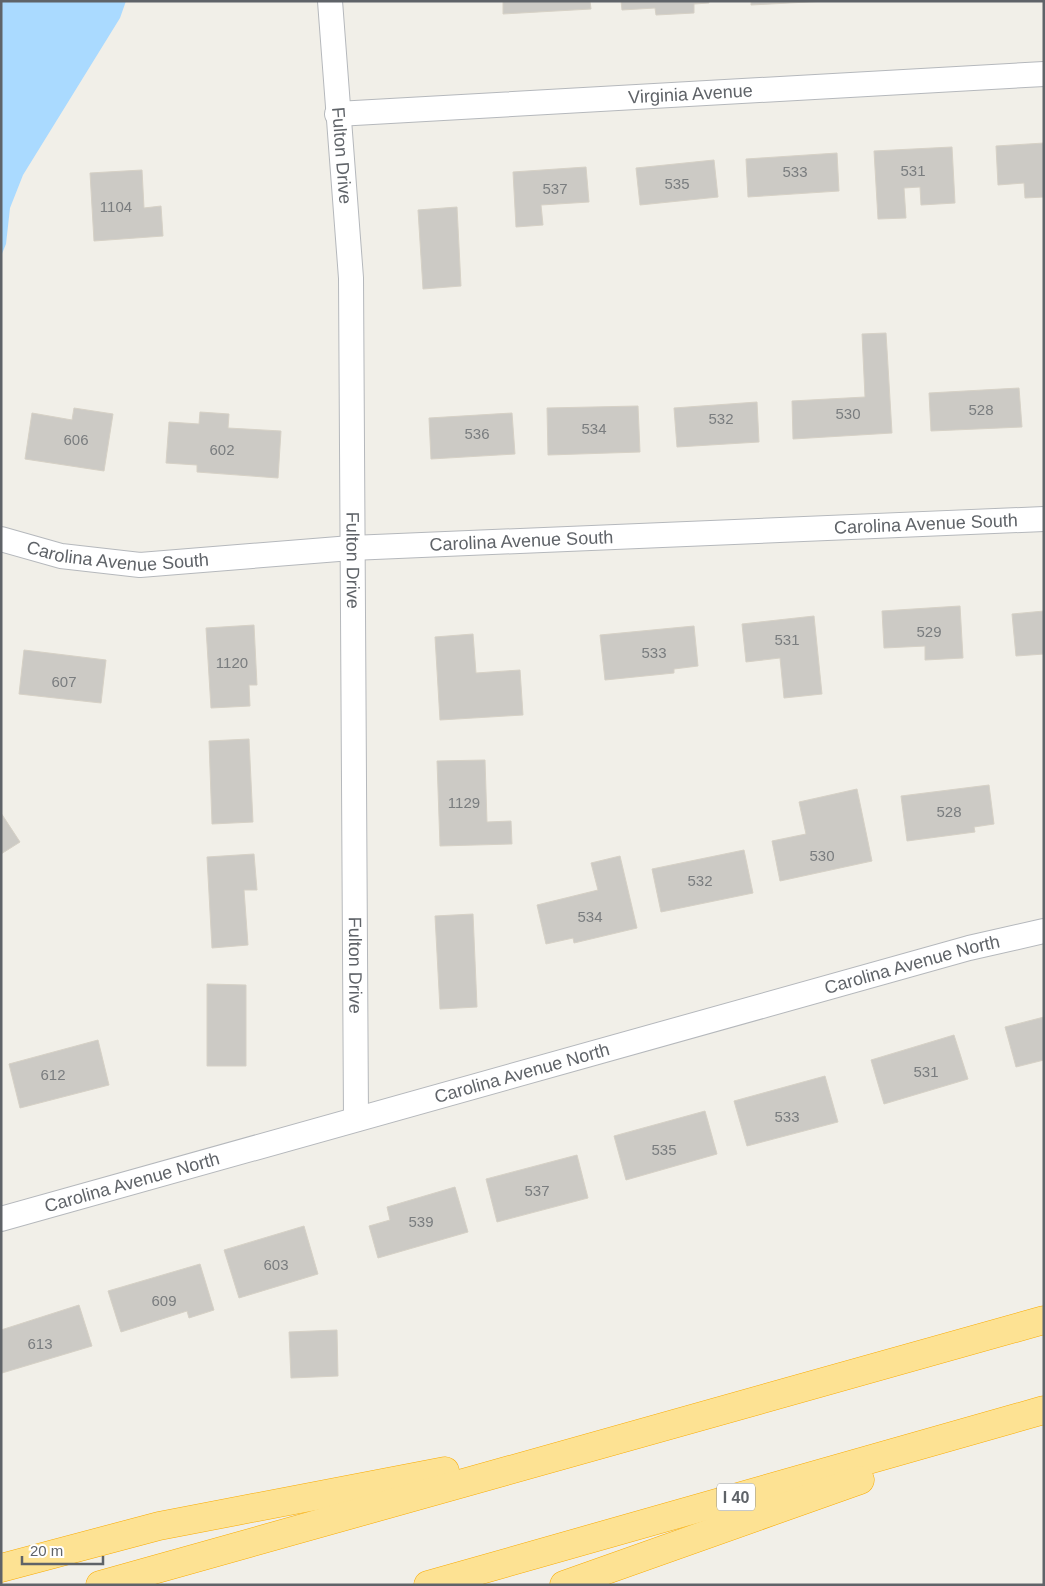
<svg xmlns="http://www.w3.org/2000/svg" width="1045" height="1586" viewBox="0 0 1045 1586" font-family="Arial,sans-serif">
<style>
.water{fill:#aadaff}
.building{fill:#cccac5;stroke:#d6d1c6}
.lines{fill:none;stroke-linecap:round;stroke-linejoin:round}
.minor-casing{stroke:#b5b8bc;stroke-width:26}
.motorway-casing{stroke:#f9ab00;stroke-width:29}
.minor{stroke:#fff;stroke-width:24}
.motorway{stroke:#fde293;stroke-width:28}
.labels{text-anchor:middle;stroke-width:4;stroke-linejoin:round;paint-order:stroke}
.number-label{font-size:15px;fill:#7a7d7f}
.shield{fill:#fff;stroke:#8f9295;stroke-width:1}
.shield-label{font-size:16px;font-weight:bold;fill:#5f6368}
.street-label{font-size:18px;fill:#5f6368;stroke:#fff}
</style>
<rect width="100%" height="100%" fill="#f1efe8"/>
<polygon class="water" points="1,1 126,1 120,18 23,175 10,208 6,244 1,256"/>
<g class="building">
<polygon points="503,1 590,1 591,9 503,14"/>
<polygon points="621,1 709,1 709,3 694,4 694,13 656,15 655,8 622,10"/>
<polygon points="751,1 827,1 751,5"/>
<polygon points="1044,143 1044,197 1025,198 1024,183 998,185 996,146"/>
<polygon points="952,147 955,203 921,205 920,187 904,188 906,218 878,219 874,151"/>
<polygon points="837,153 839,191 748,197 746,159"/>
<polygon points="714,160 718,197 640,205 636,168"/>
<polygon points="586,167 589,202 541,205 543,225 516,227 513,172"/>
<polygon points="142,170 144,208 161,206 163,236 94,241 90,173"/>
<polygon points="457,207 461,286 423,289 418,210"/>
<polygon points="886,333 892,433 793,439 792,401 865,397 862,334"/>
<polygon points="1019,388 1022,427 931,431 929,393"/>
<polygon points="757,402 759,442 677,447 674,408"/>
<polygon points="638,406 640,452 548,455 547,408"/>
<polygon points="74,408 113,414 104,471 25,459 32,413 72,420"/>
<polygon points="200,412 229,414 228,428 281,431 278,478 197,472 197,465 166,463 169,422 199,424"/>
<polygon points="512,413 515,454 431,459 429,418"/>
<polygon points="960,606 963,658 925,660 925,646 884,648 882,611"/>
<polygon points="1044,611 1044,654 1016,656 1012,614"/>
<polygon points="814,616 822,694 784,698 780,658 746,662 742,624"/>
<polygon points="254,625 257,685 249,685 250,706 211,708 206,628"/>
<polygon points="694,626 698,666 674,669 674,673 605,680 600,635"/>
<polygon points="473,634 476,673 520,670 523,715 440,720 435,637"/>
<polygon points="24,650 106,660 101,703 19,694"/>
<polygon points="249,739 253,822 212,824 209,741"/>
<polygon points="485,760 487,822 511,821 512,844 440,846 437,761"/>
<polygon points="989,785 994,824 974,827 975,832 907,841 901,796"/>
<polygon points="857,789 872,861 780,881 772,841 806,834 799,802"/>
<polygon points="1,813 20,842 1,854"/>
<polygon points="744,850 753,893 661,912 652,869"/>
<polygon points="254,854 257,890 244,890 248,945 212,948 207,857"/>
<polygon points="620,856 637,928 574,943 573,938 546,944 537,905 598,890 591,863"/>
<polygon points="473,914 477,1007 440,1009 435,916"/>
<polygon points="207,984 246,985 246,1066 207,1066"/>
<polygon points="1044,1017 1044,1060 1016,1067 1005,1027"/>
<polygon points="954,1035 968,1079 884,1104 871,1060"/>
<polygon points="98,1040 109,1085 20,1108 9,1064"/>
<polygon points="825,1076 838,1122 747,1146 734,1101"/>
<polygon points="705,1111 717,1154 626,1180 614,1136"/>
<polygon points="577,1155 588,1198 497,1222 486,1179"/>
<polygon points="455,1187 468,1232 378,1258 369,1226 390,1220 387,1207"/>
<polygon points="304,1226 318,1274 239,1298 224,1250"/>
<polygon points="200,1264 214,1310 189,1318 187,1311 121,1332 108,1291"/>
<polygon points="79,1305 92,1346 2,1373 1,1330"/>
<polygon points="337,1330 338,1376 291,1378 289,1332"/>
</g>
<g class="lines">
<defs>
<g id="minor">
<path id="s1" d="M330 1 351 278 356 1119"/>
<path id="s2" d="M337 114 1044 74"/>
<path id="s3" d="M1 539 61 556 140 565 351 548 1044 519"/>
<path id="s4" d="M1 1219 969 948 1044 931"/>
</g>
<g id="motorway">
<polyline points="1,1568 159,1526 445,1471"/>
<polyline points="100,1585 1044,1320"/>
<polyline points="428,1585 1044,1410"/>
<polyline points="564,1585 860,1480"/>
</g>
</defs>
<use href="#minor" class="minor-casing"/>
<use href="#motorway" class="motorway-casing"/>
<use href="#minor" class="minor"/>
<use href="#motorway" class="motorway"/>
</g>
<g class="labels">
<g class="number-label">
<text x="913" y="176">531</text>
<text x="795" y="177">533</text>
<text x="677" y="189">535</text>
<text x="555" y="194">537</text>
<text x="116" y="212">1104</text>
<text x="981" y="415">528</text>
<text x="848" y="419">530</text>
<text x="721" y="424">532</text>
<text x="594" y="434">534</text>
<text x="477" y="439">536</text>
<text x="76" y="445">606</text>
<text x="222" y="455">602</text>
<text x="929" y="637">529</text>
<text x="787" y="645">531</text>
<text x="654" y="658">533</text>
<text x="232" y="668">1120</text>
<text x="64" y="687">607</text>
<text x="464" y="808">1129</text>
<text x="949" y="817">528</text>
<text x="822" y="861">530</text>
<text x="700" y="886">532</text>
<text x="590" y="922">534</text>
<text x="926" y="1077">531</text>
<text x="53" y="1080">612</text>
<text x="787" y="1122">533</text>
<text x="664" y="1155">535</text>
<text x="537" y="1196">537</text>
<text x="421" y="1227">539</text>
<text x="276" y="1270">603</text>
<text x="164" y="1306">609</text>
<text x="40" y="1349">613</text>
</g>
<rect class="shield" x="717" y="1483.5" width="38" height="27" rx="4"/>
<g class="shield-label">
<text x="736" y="1503">I 40</text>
</g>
<g class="street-label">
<text dy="6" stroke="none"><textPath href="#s2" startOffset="354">Virginia Avenue</textPath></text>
<text dy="6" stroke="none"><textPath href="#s1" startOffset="155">Fulton Drive</textPath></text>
<text dy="6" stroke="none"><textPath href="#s3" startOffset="929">Carolina Avenue South</textPath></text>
<text dy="6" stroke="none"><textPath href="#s3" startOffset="524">Carolina Avenue South</textPath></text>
<text dy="6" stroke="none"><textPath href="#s3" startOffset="119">Carolina Avenue South</textPath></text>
<text dy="6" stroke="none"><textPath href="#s1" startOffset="560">Fulton Drive</textPath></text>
<text dy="6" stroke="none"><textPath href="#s4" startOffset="946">Carolina Avenue North</textPath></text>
<text dy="6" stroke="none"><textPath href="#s1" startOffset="965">Fulton Drive</textPath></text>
<text dy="6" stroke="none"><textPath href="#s4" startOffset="541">Carolina Avenue North</textPath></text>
<text dy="6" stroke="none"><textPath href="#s4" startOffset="136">Carolina Avenue North</textPath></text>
</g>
</g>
<rect width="1045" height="1586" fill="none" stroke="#5f6368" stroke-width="5"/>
<path d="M22 1556v8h81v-8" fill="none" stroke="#5f6368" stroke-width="2.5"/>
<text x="30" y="1556" font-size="15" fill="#5f6368" stroke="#ffffff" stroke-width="4" paint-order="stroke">20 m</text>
</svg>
